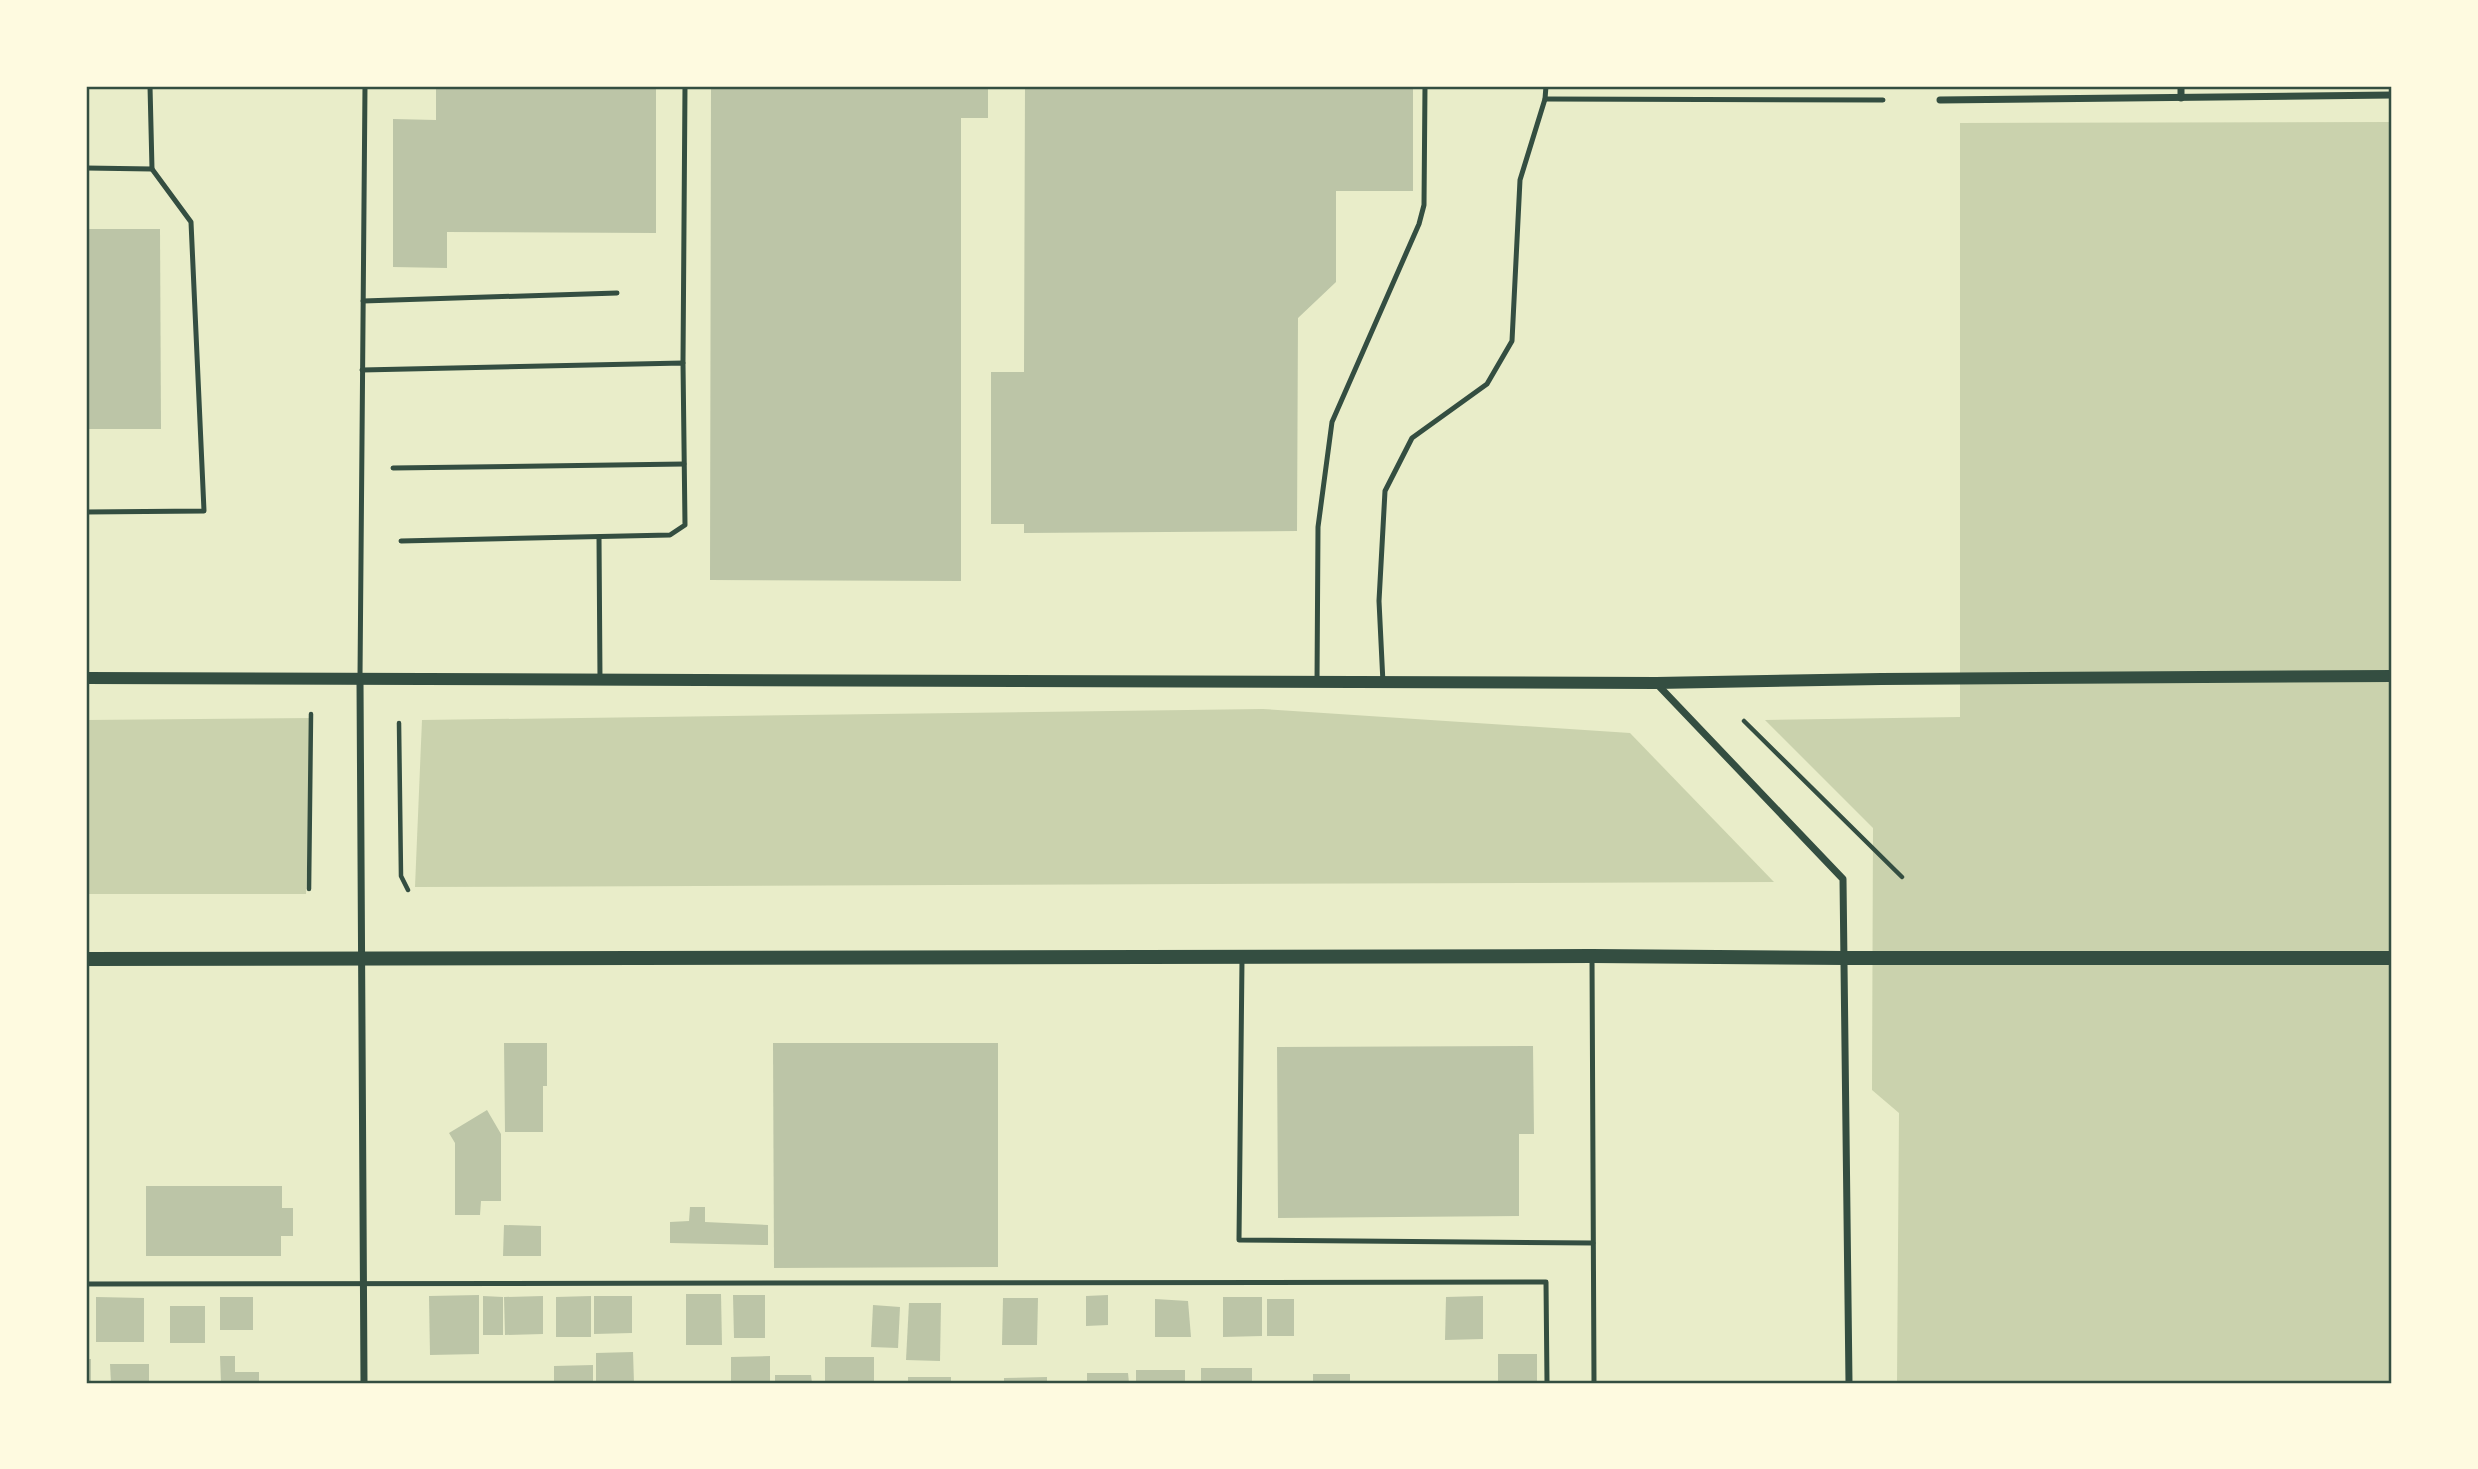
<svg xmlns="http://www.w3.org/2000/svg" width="2478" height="1469" viewBox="0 0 2478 1469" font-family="Mulish,sans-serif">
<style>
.green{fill:#cad2ad}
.building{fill:#bcc5a7}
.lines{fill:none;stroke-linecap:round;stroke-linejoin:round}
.path{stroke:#344e41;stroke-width:4.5}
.service{stroke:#344e41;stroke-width:5}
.minor{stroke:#344e41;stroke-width:7}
.tertiary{stroke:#344e41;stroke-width:12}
.secondary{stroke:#344e41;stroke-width:14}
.neatline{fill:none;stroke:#344e41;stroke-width:2.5}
</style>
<rect width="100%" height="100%" fill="#e9edc9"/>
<g class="green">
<polygon points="2392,122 2392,1383 1897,1383 1899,1113 1872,1090 1873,828 1765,720 1960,717 1960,123"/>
<polygon points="1263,709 1630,733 1774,882 415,887 422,720"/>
<polygon points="313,718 306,894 86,894 86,720"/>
</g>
<g class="building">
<polygon points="436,86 656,86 656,233 447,232 447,268 393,267 393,119 436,120"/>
<polygon points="711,86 988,86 988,118 961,118 961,581 710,580"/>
<polygon points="1025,86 1413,86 1413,191 1336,191 1336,282 1298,318 1297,531 1024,533 1024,524 991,524 991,372 1024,372"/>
<polygon points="86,229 160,229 161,429 86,429"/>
<polygon points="504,1043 547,1043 547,1086 543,1086 543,1132 505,1132"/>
<polygon points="773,1043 998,1043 998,1267 774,1268"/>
<polygon points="1533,1046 1534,1134 1519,1134 1519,1216 1278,1218 1277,1047"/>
<polygon points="487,1110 501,1134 501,1201 481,1201 480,1215 455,1215 455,1143 449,1133"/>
<polygon points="146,1186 282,1186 282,1208 293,1208 293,1236 281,1236 281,1256 146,1256"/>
<polygon points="690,1207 705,1207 705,1222 768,1225 768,1245 670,1243 670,1222 689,1221"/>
<polygon points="504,1225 541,1226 541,1256 503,1256"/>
<polygon points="686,1294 721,1294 722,1345 686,1345"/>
<polygon points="479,1295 479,1354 430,1355 429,1296"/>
<polygon points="733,1295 765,1295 765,1338 734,1338"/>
<polygon points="1108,1295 1108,1325 1086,1326 1086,1296"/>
<polygon points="483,1296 503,1297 503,1335 483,1335"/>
<polygon points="543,1296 543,1334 505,1335 504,1297"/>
<polygon points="591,1296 591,1337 556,1337 556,1297"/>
<polygon points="594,1296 632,1296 632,1333 594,1334"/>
<polygon points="1483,1296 1483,1339 1445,1340 1446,1297"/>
<polygon points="96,1297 144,1298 144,1342 96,1342"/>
<rect x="220" y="1297" width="33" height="33"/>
<polygon points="1223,1297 1262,1297 1262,1336 1223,1337"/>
<polygon points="1003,1298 1038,1298 1037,1345 1002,1345"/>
<polygon points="1155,1299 1188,1301 1191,1337 1155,1337"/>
<rect x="1267" y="1299" width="27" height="37"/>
<polygon points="909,1303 941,1303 940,1361 906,1360"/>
<polygon points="873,1305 900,1307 898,1348 871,1347"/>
<rect x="170" y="1306" width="35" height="37"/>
<polygon points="633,1352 634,1383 596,1383 596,1353"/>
<rect x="1498" y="1354" width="39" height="29"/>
<polygon points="220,1356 235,1356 235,1372 259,1372 259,1383 221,1383"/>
<polygon points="770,1356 770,1383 731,1383 731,1357"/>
<rect x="825" y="1357" width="49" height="26"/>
<rect x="86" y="1359" width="5" height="24"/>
<polygon points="110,1364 149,1364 149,1383 111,1383"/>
<polygon points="593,1365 593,1383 554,1383 554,1366"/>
<rect x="1201" y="1368" width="51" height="15"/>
<rect x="1136" y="1370" width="49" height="13"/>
<polygon points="1087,1373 1128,1373 1129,1383 1087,1383"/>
<rect x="1313" y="1374" width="37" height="9"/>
<polygon points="775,1375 811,1375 812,1383 775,1383"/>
<rect x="908" y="1377" width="43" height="6"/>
<polygon points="1047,1377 1047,1383 1004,1383 1004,1378"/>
</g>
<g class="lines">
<g class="path">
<polyline points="1744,721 1902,877"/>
<polyline points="399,723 401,876 408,890"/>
<polyline points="309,889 311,714"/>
</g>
<g class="service">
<polyline points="1545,99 1883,100"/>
<polyline points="86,168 152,169 150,86"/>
<polyline points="363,301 617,293"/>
<polyline points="683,363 685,86"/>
<polyline points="362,370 683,363 685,525 670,535 401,541"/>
<polyline points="393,468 684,464"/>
<polyline points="86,512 204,511 191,222 152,169"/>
<polyline points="599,537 600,680"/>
<polyline points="360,677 365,86"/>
<polyline points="1317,682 1318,527 1332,422 1419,224 1424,205 1425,86"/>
<polyline points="1383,683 1379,601 1385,491 1412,438 1487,384 1512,341 1520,180 1545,99 1546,86"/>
<polyline points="1592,956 1594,1383"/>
<polyline points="1242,960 1239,1240 1593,1243"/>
<polyline points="86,1284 1546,1282 1547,1383"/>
</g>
<g class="minor">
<polyline points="2181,86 2181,98"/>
<polyline points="1940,100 2392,95"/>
<polyline points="360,680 364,1383"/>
<polyline points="1656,683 1843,879 1849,1383"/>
</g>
<polyline class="tertiary" points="86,678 1656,683 1881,679 2392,676"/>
<polyline class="secondary" points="86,959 1592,956 1845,958 2392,958"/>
</g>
<rect width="2478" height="1469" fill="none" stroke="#fefae0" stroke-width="175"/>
<rect x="88" y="88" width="2302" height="1294" class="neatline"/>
</svg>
